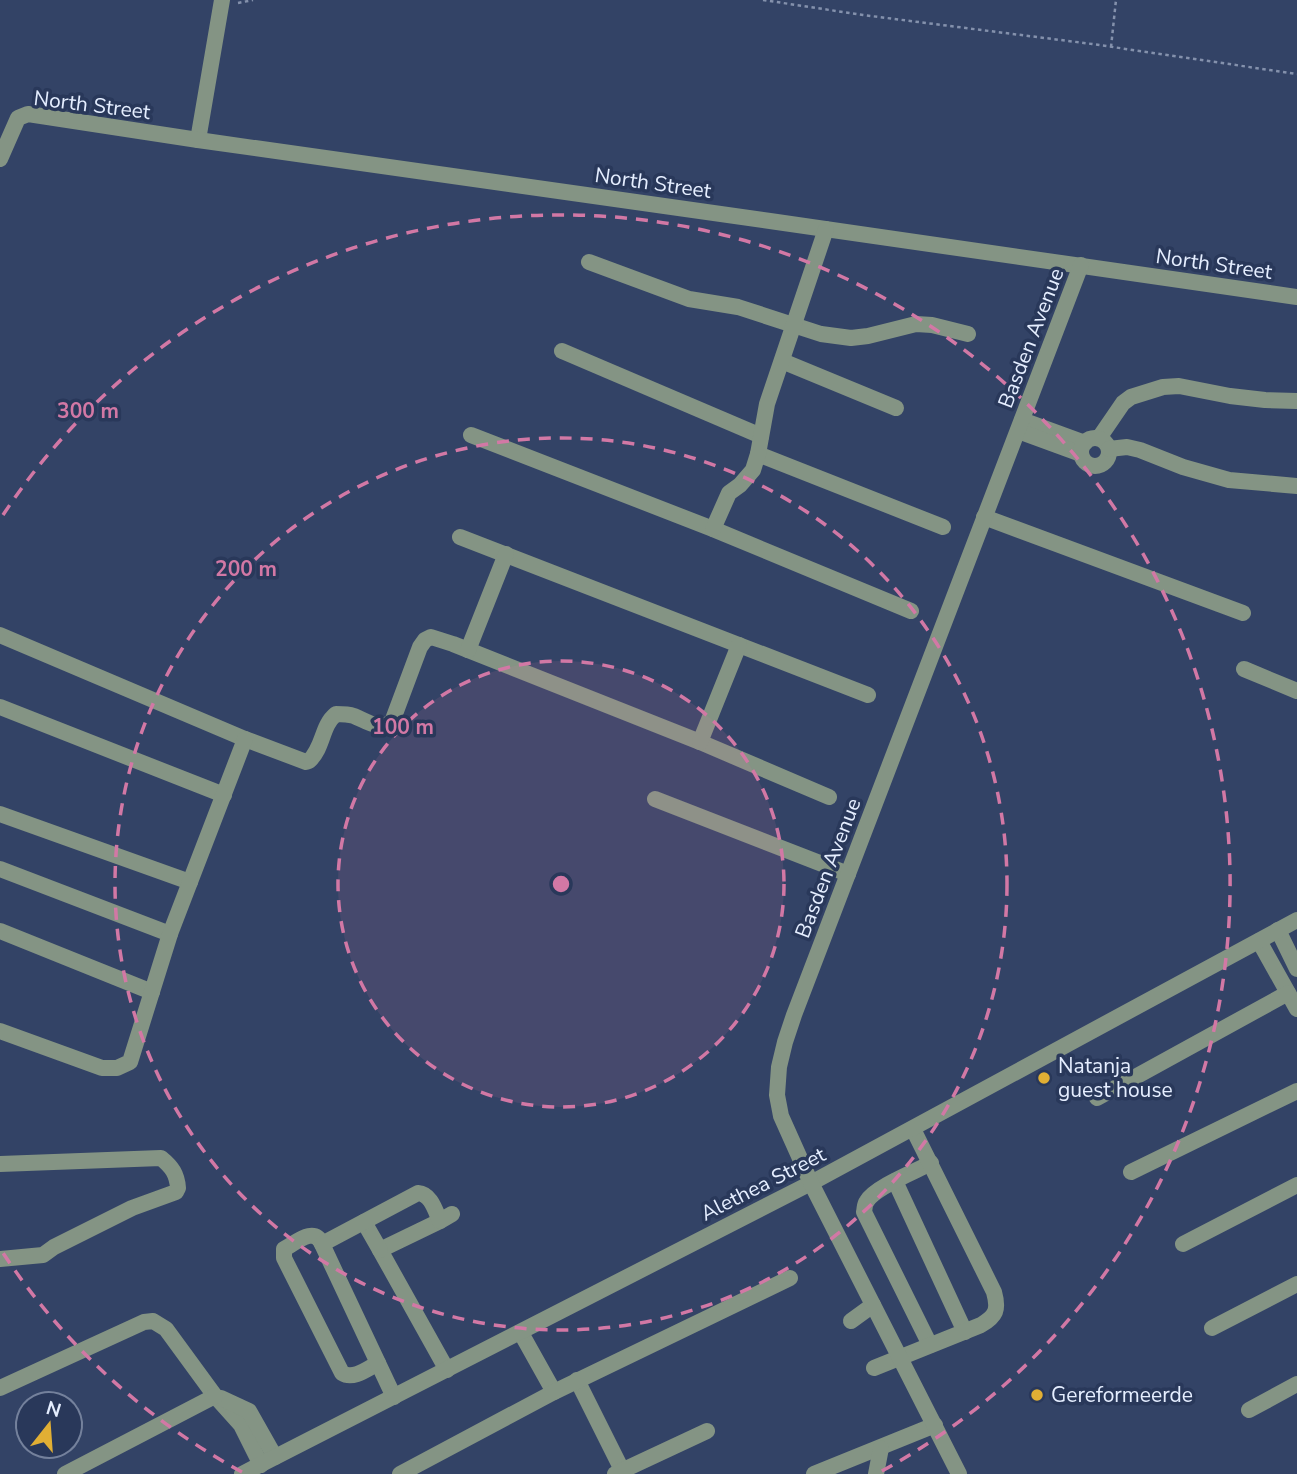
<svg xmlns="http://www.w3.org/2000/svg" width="1297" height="1474" viewBox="0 0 1297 1474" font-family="'Nunito Sans',sans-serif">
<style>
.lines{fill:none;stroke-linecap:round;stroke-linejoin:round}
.path{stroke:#8491ac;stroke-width:2.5;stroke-dasharray:3.5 3.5;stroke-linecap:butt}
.minor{stroke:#849484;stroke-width:16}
.ring{fill:none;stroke:#d278a5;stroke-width:3.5;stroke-dasharray:12 9}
.poi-dot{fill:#e1af34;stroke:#29385a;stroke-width:2.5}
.labels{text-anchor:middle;stroke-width:7;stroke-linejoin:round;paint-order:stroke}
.street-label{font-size:21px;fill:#e5eeff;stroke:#29385a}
.poi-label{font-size:21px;fill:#e5eeff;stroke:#29385a;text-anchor:start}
.centre{fill:#d278a5;stroke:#29385a;stroke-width:3.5}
.ring-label{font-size:21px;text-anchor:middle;font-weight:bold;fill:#d278a5;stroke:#29385a;stroke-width:7;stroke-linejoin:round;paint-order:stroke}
</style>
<rect width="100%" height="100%" fill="#334366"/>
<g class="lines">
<g class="path">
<polyline points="763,0 863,15 1092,44 1297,74"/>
<polyline points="238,3 253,0"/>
<polyline points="1111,47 1116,0"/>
</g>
<g class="minor">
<polyline points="198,140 222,0"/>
<polyline points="0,159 18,118 28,114 198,140 770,221 1297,297"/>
<polyline points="589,262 689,299 738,307 821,334 851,338 868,336 916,324 932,325 968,334"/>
<polyline points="562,351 761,436"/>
<polyline points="782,361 896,408"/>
<polyline points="1022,420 1085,443"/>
<polyline points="1018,431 1081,454"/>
<polyline points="471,435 713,529 911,611"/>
<polyline points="1099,438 1123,403 1131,397 1163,387 1179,386 1230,396 1265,400 1297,401"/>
<circle cx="1095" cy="452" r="14"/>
<polyline points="1109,449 1127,447 1140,450 1183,467 1229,480 1297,486"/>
<polyline points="758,454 943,527"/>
<polyline points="984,517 1243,613"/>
<polyline points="713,529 729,493 740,485 753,470 758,454 767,404 826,229"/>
<polyline points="460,537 868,695"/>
<path d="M0 635 245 739 306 762 309 761C324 747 321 726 336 714 342 714 348 714 354 716 367 721 378 731 392 722L420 647 425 640 431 637 453 644 700 742 829 797"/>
<polyline points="468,650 506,554"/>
<polyline points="1244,669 1297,691"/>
<polyline points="0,707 224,795"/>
<polyline points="700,742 739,645"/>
<polyline points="655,799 848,874"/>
<polyline points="0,814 190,882"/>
<polyline points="0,869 170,934"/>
<polyline points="1278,930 1297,969"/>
<polyline points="0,931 152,992"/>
<polyline points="1259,941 1297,1009"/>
<polyline points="0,1031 102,1068 117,1068 130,1062 170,934 245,739"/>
<polyline points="1097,1098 1288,993"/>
<path d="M0 1164 161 1158C172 1167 177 1174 178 1188L176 1192 132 1208 54 1247 43 1255 0 1259"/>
<polyline points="1131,1172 1297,1091"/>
<polyline points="895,1181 965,1332"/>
<polyline points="440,1221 380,1250 447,1370"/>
<polyline points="364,1222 380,1250"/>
<path d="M322 1244C314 1226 297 1242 284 1249V1258L342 1373C353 1380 367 1369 378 1363"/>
<polyline points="1183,1244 1297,1185"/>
<polyline points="851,1321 873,1305"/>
<polyline points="1212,1328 1297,1284"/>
<polyline points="521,1333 554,1392"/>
<path d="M930 1345 864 1212C865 1208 864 1205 867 1201 875 1187 916 1171 931 1163"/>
<path d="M874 1368 981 1325C996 1316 999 1310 994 1292L913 1129"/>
<polyline points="577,1380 622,1470"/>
<polyline points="0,1388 144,1322 153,1321 166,1329 215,1396 241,1425 261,1465"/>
<path d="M394 1397 322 1244 418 1193C431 1194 435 1210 440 1221L452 1214"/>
<polyline points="221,1398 249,1411 275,1457"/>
<polyline points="1249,1410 1297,1384"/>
<polyline points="65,1474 215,1396"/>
<polyline points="242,1474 811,1183 1297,920"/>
<polyline points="400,1474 554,1392 790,1278"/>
<polyline points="615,1474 707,1431"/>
<polyline points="814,1474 935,1425"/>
<polyline points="876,1474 881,1448"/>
<polyline points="959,1474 811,1183 781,1116 777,1095 779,1067 785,1042 794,1015 1081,265"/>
</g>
</g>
<circle cx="561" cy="884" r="223" fill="#d278a5" fill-opacity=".12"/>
<g class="ring">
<circle cx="561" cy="884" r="223"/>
<circle cx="561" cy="884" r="446"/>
<path d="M242 1472A669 669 0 0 1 3 1253M3 515A669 669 0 1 1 880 1472"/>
</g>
<g class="poi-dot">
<circle cx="1044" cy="1078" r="7"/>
<circle cx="1037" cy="1395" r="7"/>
</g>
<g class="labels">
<g class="street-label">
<text transform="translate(92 105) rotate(7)" y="7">North Street</text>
<text transform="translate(653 183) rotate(8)" y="7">North Street</text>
<text transform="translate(1214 264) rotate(8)" y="7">North Street</text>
<text transform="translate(1031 338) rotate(-69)" y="7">Basden Avenue</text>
<text transform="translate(828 868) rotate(-69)" y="7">Basden Avenue</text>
<text transform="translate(763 1184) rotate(-27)" y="7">Alethea Street</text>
</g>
<g class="poi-label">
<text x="1058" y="1073">Natanja<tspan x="1058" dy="24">guest house</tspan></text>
<text x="1051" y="1402">Gereformeerde</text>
</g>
</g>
<circle cx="561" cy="884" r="10" class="centre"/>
<g class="ring-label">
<text x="88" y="418">300 m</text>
<text x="246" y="576">200 m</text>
<text x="403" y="734">100 m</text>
</g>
<g transform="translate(49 1425) rotate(17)"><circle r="33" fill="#29385a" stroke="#74819c" stroke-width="2"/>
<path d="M0-5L12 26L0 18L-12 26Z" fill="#e1af34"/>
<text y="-10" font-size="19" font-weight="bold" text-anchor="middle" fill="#e5eeff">N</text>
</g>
</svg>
